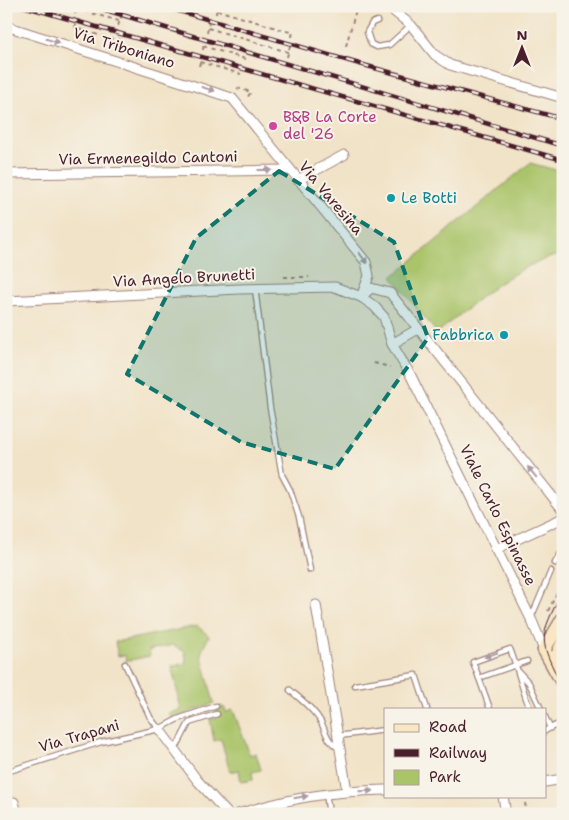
<svg xmlns="http://www.w3.org/2000/svg" width="569" height="820" viewBox="0 0 569 820" font-family="'Shantell Sans',sans-serif">
<style>
.green{fill:#aac46a;stroke:#7a724a}
.lines{fill:none;stroke-linecap:round;stroke-linejoin:round}
.lane-casing{stroke:#9e817a;stroke-width:7}
.street-casing{stroke:#9e817a;stroke-width:11}
.secondary-casing{stroke:#9e817a;stroke-width:15}
.path{stroke:#9e817a;stroke-width:2;stroke-dasharray:4 4;stroke-linecap:butt}
.lane{stroke:#fff;stroke-width:4.5}
.street{stroke:#fff;stroke-width:9}
.secondary{stroke:#f9e7c3;stroke-width:12}
.tram{stroke:#4a1f2b;stroke-width:1}
.rail-casing{stroke:#4a1f2b;stroke-width:4.5}
.rail{stroke:#f7f3e8;stroke-width:2.5;stroke-dasharray:8;stroke-linecap:butt}
.oneway{fill:#ae9aa0}
.marked{fill:#0f766e;fill-opacity:0.2;stroke:#0f766e;stroke-width:4;stroke-dasharray:10 6;stroke-linejoin:round}
.hotel-dot{fill:#d1479c;stroke:#f7f3e8;stroke-width:2}
.culture-dot{fill:#0f9aa8;stroke:#f7f3e8;stroke-width:2}
.labels{text-anchor:middle;stroke-width:4;stroke-linejoin:round;paint-order:stroke}
.street-label{font-size:15px;fill:#4a1f2b;stroke:#f7f3e8}
.hotel-label{font-size:15px;fill:#b23c85;stroke:#f7f3e8;text-anchor:start}
.culture-label{font-size:15px;fill:#0d838f;stroke:#f7f3e8;text-anchor:start}
</style>
<rect width="100%" height="100%" fill="#f7f3e8"/>
<filter id="ink" filterUnits="userSpaceOnUse"><feTurbulence type="fractalNoise" baseFrequency=".02" numOctaves="2"/><feDisplacementMap in="SourceGraphic" scale="10" xChannelSelector="R" yChannelSelector="G"/><feConvolveMatrix kernelMatrix="1 2 1 2 8 2 1 2 1" color-interpolation-filters="sRGB"/></filter>
<filter id="wash" filterUnits="userSpaceOnUse"><feTurbulence type="fractalNoise" baseFrequency=".0096" numOctaves="4" result="noise"/><feDisplacementMap in="SourceGraphic" scale="20" xChannelSelector="R" yChannelSelector="G"/><feGaussianBlur stdDeviation="1.12" result="paint"/><feColorMatrix in="noise" values="0 0 0 0 0 0 0 0 0 0 0 0 0 0 0 0 0 1.4 0 .05"/><feComposite in="paint" operator="in"/></filter>
<g filter="url(#wash)">
<rect width="100%" height="100%" fill="#f1e3c8"/>
<g class="green">
<path d="M530 163 563 172V254C513 265 475 302 437 333L392 277Z"/>
<polygon points="197,626 209,636 201,653 214,703 172,719 169,713 181,710 172,666 186,663 185,652 173,645 149,650 150,656 126,661 125,655 118,656 115,642"/>
<polygon points="224,707 226,712 233,710 250,755 256,753 261,770 252,772 253,780 241,782 239,770 230,772 221,739 214,741 210,719 216,718 217,709"/>
</g>
</g>
<g filter="url(#ink)">
<g class="lines">
<defs>
<g id="lane">
<polyline points="377,21 372,23 367,32 371,44 377,47 389,45 411,25"/>
<polyline points="255,288 270,408 282,475 290,490 299,517 310,570"/>
<polyline points="555,563 563,550"/>
<polyline points="531,618 551,571"/>
<polyline points="125,664 150,717 159,729 178,719 216,706"/>
<polyline points="519,672 529,683 541,709"/>
<path d="M479 678 473 662 510 649C518 669 522 689 530 709"/>
<polyline points="355,685 416,675 427,709"/>
<path d="M290 690C301 700 314 709 321 722 326 732 328 744 340 748"/>
<polyline points="490,709 479,678 527,661"/>
<polyline points="545,717 550,728 545,731"/>
<polyline points="550,728 563,722"/>
<polyline points="338,736 385,730"/>
<polyline points="175,750 189,723 217,714"/>
<polyline points="6,772 101,742 159,729"/>
<polyline points="326,793 329,814"/>
<polyline points="348,812 349,814"/>
</g>
<g id="street">
<polyline points="387,6 411,25 435,55 450,65 563,98"/>
<polyline points="6,26 232,98 366,262 369,276 361,297"/>
<polyline points="6,174 290,170"/>
<polyline points="298,180 344,155"/>
<polyline points="363,295 371,288 390,293 563,510"/>
<polyline points="6,301 239,289 335,287 361,297 374,306 384,317 392,344 411,376 532,621 544,650"/>
<polyline points="392,344 418,329"/>
<polyline points="496,549 563,518"/>
<polyline points="316,605 347,791"/>
<polyline points="159,729 197,780 228,814"/>
<polyline points="545,782 563,779"/>
<polyline points="503,796 506,814"/>
<polyline points="14,802 17,814"/>
<path d="M238 814C290 798 331 791 385 790"/>
</g>
<g id="secondary">
<polyline points="544,650 563,684"/>
<polyline points="544,650 563,618"/>
<polyline points="553,665 563,641"/>
</g>
</defs>
<use href="#lane" class="lane-casing"/>
<use href="#street" class="street-casing"/>
<use href="#secondary" class="secondary-casing"/>
<g class="path">
<polyline points="119,7 119,6"/>
<polyline points="77,9 119,21"/>
<polyline points="223,9 224,6"/>
<polyline points="217,10 293,33"/>
<polyline points="75,14 78,6"/>
<polyline points="216,14 217,7"/>
<polyline points="76,24 75,28 118,41 119,36"/>
<polyline points="118,26 121,17"/>
<polyline points="208,28 288,52"/>
<polyline points="207,33 209,22"/>
<polyline points="292,37 293,30"/>
<polyline points="203,46 245,59"/>
<polyline points="346,46 357,6"/>
<polyline points="203,50 204,42"/>
<polyline points="287,57 290,46"/>
<polyline points="200,62 241,74"/>
<polyline points="199,66 201,59"/>
<polyline points="237,88 251,92 247,98"/>
<polyline points="284,277 309,277"/>
<polyline points="374,363 390,367"/>
<polyline points="516,567 521,577"/>
<polyline points="548,611 563,581"/>
<polyline points="525,803 527,814"/>
</g>
<use href="#lane" class="lane"/>
<use href="#street" class="street"/>
<use href="#secondary" class="secondary"/>
<path class="tram" d="M563 590C538 640 538 638 563 688"/>
<defs>
<g id="rail">
<polyline points="23,6 563,160"/>
<polyline points="92,6 563,146"/>
<polyline points="162,6 356,63 563,119"/>
</g>
</defs>
<use href="#rail" class="rail-casing"/>
<use href="#rail" class="rail"/>
</g>
<defs><path id="oneway-solid" d="M-6-.8H1V-3.2L6.5 0L1 3.2V.8H-6Z" transform="scale(1.25)"/></defs>
<g class="oneway">
<use href="#oneway-solid" transform="translate(53 41) rotate(17)"/>
<use href="#oneway-solid" transform="translate(208 89) rotate(17)"/>
<use href="#oneway-solid" transform="translate(265 170)"/>
<use href="#oneway-solid" transform="translate(363 258) rotate(54)"/>
<use href="#oneway-solid" transform="translate(532 472) rotate(-129)"/>
<use href="#oneway-solid" transform="translate(491 655) rotate(160)"/>
<use href="#oneway-solid" transform="translate(366 791) rotate(-1)"/>
<use href="#oneway-solid" transform="translate(301 797) rotate(-9)"/>
</g>
</g>
<path class="marked" d="M279 171 394 242 428 338 335 469 241 442 127 374 196 238Z"/>
<circle class="hotel-dot" cx="273" cy="126" r="5"/>
<g class="culture-dot">
<circle cx="391" cy="198" r="5"/>
<circle cx="504" cy="335" r="5"/>
</g>
<g class="labels">
<g class="street-label">
<text transform="translate(124 48) rotate(17)" y="5">Via Triboniano</text>
<text transform="translate(148 158) rotate(-1)" y="5">Via Ermenegildo Cantoni</text>
<text transform="translate(331 198) rotate(50)" y="5">Via Varesina</text>
<text transform="translate(184 278) rotate(-3)" y="5">Via Angelo Brunetti</text>
<text transform="translate(498 515) rotate(64)" y="5">Viale Carlo Espinasse</text>
<text transform="translate(79 736) rotate(-16)" y="5">Via Trapani</text>
</g>
<g class="hotel-label">
<text x="283" y="122">B&amp;B La Corte<tspan x="283" dy="17">del '26</tspan></text>
</g>
<g class="culture-label">
<text x="401" y="203">Le Botti</text>
<text x="494" y="340" text-anchor="end">Fabbrica</text>
</g>
</g>
<rect width="569" height="820" fill="none" stroke="#f7f3e8" stroke-width="25"/>
<rect x="384" y="708" width="162" height="90" fill="#f7f3e8" stroke="#b29e9c"/>
<rect x="394" y="724" width="25" height="8" fill="#f9e7c3" stroke="#b29e9c"/>
<text x="429" y="732" font-size="15" fill="#4a1f2b">Road</text>
<rect x="394" y="749" width="25" height="8" fill="#4a1f2b" stroke="#b29e9c"/>
<text x="429" y="758" font-size="15" fill="#4a1f2b">Railway</text>
<rect x="394" y="770" width="25" height="15" fill="#aac46a" stroke="#b29e9c"/>
<text x="429" y="782" font-size="15" fill="#4a1f2b">Park</text>
<g transform="translate(522 48)" stroke="#f7f3e8" stroke-width="4" paint-order="stroke">
<path d="M0-4L9 19L0 12L-9 19Z" fill="#4a1f2b"/>
<text y="-8" font-size="14" font-weight="bold" text-anchor="middle" fill="#4a1f2b">N</text>
</g>
</svg>
